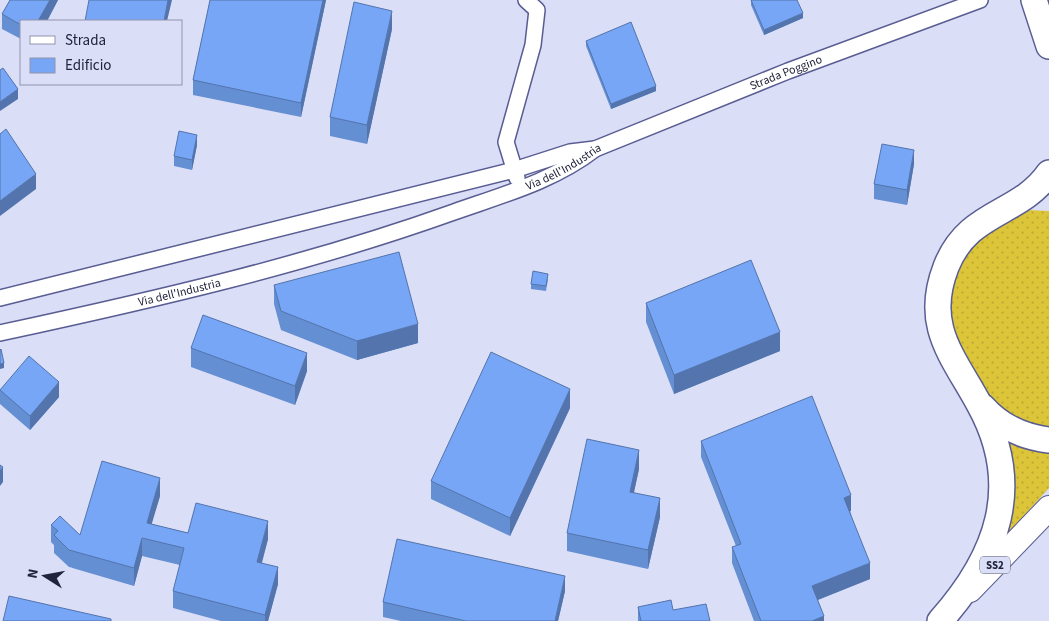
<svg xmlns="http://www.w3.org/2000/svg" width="1049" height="621" viewBox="0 0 1049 621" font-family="'Source Sans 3',sans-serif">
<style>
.grass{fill:url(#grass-dots)}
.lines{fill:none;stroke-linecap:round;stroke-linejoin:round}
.minor-casing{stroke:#595d92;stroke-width:18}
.primary-casing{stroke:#595d92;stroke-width:26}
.trunk-casing{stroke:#595d92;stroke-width:28}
.minor{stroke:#fff;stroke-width:15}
.primary{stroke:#fff;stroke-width:24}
.trunk{stroke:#fff;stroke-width:25}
.wall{fill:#658fd3}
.shaded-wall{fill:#5374ac}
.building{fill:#76a6f5;stroke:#5374ac}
.labels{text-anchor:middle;stroke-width:5;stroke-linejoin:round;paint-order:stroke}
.shield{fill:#dbdef7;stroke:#5a5c73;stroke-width:1}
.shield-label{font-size:11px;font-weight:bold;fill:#22243b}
.street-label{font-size:12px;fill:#22243b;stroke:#dbdef7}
</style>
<defs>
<pattern id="grass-dots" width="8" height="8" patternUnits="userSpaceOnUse" patternTransform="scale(1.25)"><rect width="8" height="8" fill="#dcc538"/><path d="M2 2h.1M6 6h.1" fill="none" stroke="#bca932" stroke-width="1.8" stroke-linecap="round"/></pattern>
</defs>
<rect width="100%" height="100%" fill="#dbdef7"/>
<g class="grass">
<path d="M1027 210 1049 211V429C1026 425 1006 415 989 399 970 382 952 334 948 310 946 300 951 278 955 269 970 236 997 226 1027 210Z"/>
<polygon points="999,434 1049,447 1049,488 994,549"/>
</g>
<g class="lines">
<defs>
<g id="minor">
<polyline points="517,178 506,142 533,45 537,10 526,0"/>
<polyline points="0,298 514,170 570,152 595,149"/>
<path id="s1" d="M0 333C153 300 306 265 454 212 502 195 554 181 595 149L788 71 980 0"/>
</g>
<polyline id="primary" points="970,590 1049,508"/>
<g id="trunk">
<polyline points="1034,0 1049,46"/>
<path d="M983 407C1000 426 1023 437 1049 440"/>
<path d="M940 621C998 556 1024 485 979 404 953 356 923 326 946 267 968 210 1019 216 1049 173"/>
</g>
</defs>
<use href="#minor" class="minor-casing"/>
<use href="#primary" class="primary-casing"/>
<use href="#trunk" class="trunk-casing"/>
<use href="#minor" class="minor"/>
<use href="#primary" class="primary"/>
<use href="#trunk" class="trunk"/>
</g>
<g class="wall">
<polygon points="10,0 58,0 47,21 21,21 21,39 2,29 2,14"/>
<polygon points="210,0 326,0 301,117 193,95 193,80"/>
<polygon points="751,0 803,18 764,35 751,5"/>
<polygon points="392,29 367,144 330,136 330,117"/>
<polygon points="586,41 656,91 611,109 586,46"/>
<polygon points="197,145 192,170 174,166 174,156"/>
<polygon points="914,164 907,205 874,199 874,184"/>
<polygon points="548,279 546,291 531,289 531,284"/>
<polygon points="274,285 418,343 357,360 281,330 274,304"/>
<polygon points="646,303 780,351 674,394 646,322"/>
<polygon points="191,348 307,371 295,405 191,367"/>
<polygon points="0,390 59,397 30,430 0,404"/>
<polygon points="570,408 510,536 431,499 431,481"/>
<polygon points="701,441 851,511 850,511 870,579 818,600 824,621 754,621 732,563 732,547 736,546 701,457"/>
<polygon points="639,469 634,492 660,517 648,569 567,551 567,533"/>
<polygon points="160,496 151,524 188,533 268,539 262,563 278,584 268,621 221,621 173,608 173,591 180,565 142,556 134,586 69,567 54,553 54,545 51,542 51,525 80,535"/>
<polygon points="565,591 558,621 401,621 383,617 383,602"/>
<polygon points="638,607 673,610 710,621 638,621"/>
</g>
<g class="shaded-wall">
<polygon points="50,0 58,0 47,21 38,21"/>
<polygon points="168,0 172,0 167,21 164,21"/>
<polygon points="323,0 326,0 301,117 301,103"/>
<polygon points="392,11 392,29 367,144 367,125"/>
<polygon points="803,13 803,18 764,35 764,30"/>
<polygon points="656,86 656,91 611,109 611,104"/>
<polygon points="18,89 18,99 0,111 0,102"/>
<polygon points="197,135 197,145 192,170 192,160"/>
<polygon points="914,150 914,164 907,205 907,190"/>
<polygon points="36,174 36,189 0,216 0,201"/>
<polygon points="418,324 418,343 357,360 357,341"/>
<polygon points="780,332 780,351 674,394 674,375"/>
<polygon points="307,353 307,371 295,405 295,386"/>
<polygon points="4,363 4,368 0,369 0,364"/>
<polygon points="59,382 59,397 30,430 30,416"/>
<polygon points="570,389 570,408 510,536 510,518"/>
<polygon points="639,450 639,469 630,510 630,492"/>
<polygon points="3,467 3,482 0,486 0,471"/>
<polygon points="160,478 160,496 147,540 147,523"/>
<polygon points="851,495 851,511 844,514 844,498"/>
<polygon points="660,498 660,517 648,569 648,550"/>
<polygon points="268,521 268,539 257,579 257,562"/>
<polygon points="142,538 142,556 134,586 134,568"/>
<polygon points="870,563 870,579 812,602 812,586"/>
<polygon points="278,567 278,584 268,621 265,621 265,615"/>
<polygon points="565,576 565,591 558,621 555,621"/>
<polygon points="824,616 824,621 812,621"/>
</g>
<g class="building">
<polygon points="10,0 50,0 38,21 21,21 21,25 2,14"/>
<polygon points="89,0 168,0 164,21 85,21"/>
<polygon points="210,0 323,0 301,103 193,80"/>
<polygon points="751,0 797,0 803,13 764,30"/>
<polygon points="354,2 392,11 367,125 330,117"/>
<polygon points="631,22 656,86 611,104 586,41"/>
<polygon points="3,68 18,89 0,102 0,70"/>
<polygon points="6,129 36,174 0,201 0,134"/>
<polygon points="179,131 197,135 192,160 174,156"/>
<polygon points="882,144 914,150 907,190 874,184"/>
<polygon points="399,252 418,324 357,341 281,311 274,285"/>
<polygon points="751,260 780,332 674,375 646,303"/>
<polygon points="533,271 548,274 546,286 531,284"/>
<polygon points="203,315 307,353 295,386 191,348"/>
<polygon points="1,349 4,363 0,364 0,350"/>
<polygon points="491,352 570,389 510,518 431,481"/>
<polygon points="29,356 59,382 30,416 0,390"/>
<polygon points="812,396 851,495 844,498 870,563 812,586 824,616 812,621 761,621 732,547 741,544 701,441"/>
<polygon points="587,439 639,450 630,492 660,498 648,550 567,533"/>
<polygon points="102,461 160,478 147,523 188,533 196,503 268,521 257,562 278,567 265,615 173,591 184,548 142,538 134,568 69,550 54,535 58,531 51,525 60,516 80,535"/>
<polygon points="0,465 3,467 0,471"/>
<polygon points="397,539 565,576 555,621 466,621 383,602"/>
<polygon points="9,596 111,619 111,621 3,621"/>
<polygon points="671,600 673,610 706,604 710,621 641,621 638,607"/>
</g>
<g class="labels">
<rect class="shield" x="980" y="556.5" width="30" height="17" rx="4"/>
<g class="shield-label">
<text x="995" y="569">SS2</text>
</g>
<g class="street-label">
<text dy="4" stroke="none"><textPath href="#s1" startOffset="831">Strada Poggino</textPath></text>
<text dy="4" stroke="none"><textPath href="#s1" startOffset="589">Via dell'Industria</textPath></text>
<text dy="4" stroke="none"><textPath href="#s1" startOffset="184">Via dell'Industria</textPath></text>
</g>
</g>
<rect x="20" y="20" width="162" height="65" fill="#dbdef7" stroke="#9194ac"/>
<rect x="30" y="36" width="25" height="8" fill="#ffffff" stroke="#9194ac"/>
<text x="65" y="45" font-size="15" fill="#22243b">Strada</text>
<rect x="30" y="58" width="25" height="15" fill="#76a6f5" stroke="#9194ac"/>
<text x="65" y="70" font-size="15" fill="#22243b">Edificio</text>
<g transform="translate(45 576) rotate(281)" stroke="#dbdef7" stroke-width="4" paint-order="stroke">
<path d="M0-4L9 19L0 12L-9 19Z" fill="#22243b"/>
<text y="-8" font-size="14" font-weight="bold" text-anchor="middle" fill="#22243b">N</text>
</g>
</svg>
